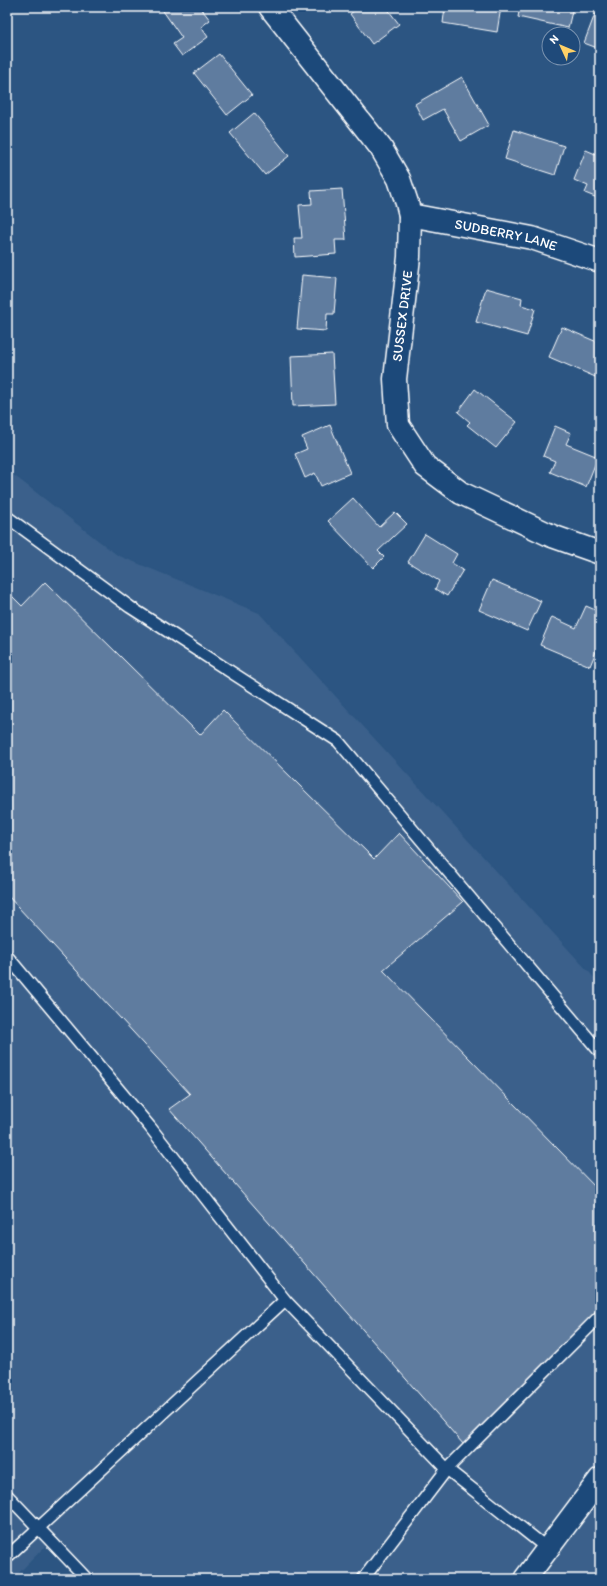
<svg xmlns="http://www.w3.org/2000/svg" width="607" height="1586" viewBox="0 0 607 1586" font-family="Itim,sans-serif">
<style>
.built{fill:#3b618b}
.building{fill:#5e7c9f;stroke:#fff}
.lines{fill:none;stroke-linecap:round;stroke-linejoin:round}
.lane-casing{stroke:#fff;stroke-width:14}
.street-casing{stroke:#fff;stroke-width:25}
.secondary-casing{stroke:#fff;stroke-width:25}
.lane{stroke:#1f4a7a;stroke-width:11}
.street{stroke:#1f4a7a;stroke-width:22}
.secondary{stroke:#1f4a7a;stroke-width:22}
.labels{text-anchor:middle;stroke-width:3.5;stroke-linejoin:round;paint-order:stroke}
.street-label{font-size:14px;fill:#fff;stroke:#1f4a7a}
</style>
<rect width="100%" height="100%" fill="#2c5582"/>
<filter id="ink" filterUnits="userSpaceOnUse"><feTurbulence type="fractalNoise" baseFrequency=".025" numOctaves="2"/><feDisplacementMap in="SourceGraphic" scale="8" xChannelSelector="R" yChannelSelector="G"/><feConvolveMatrix kernelMatrix="1 2 1 2 8 2 1 2 1" color-interpolation-filters="sRGB"/></filter>
<g filter="url(#ink)">
<polygon class="built" points="7,470 117,555 259,613 600,984 600,1579 97,1579 53,1538 13,1579 7,1579"/>
<g class="building">
<polygon points="162,7 200,7 210,20 201,27 208,37 182,56 173,44 182,38 161,8"/>
<polygon points="352,7 386,7 399,24 372,44 350,14 355,10"/>
<polygon points="445,7 501,7 497,32 443,23"/>
<polygon points="520,7 573,7 568,28 518,17"/>
<polygon points="595,14 600,16 600,49 584,43"/>
<polygon points="219,54 252,95 227,115 194,73"/>
<polygon points="462,77 489,125 461,141 443,109 423,120 415,104"/>
<polygon points="254,113 289,156 265,175 230,133"/>
<polygon points="514,130 564,146 555,175 505,159"/>
<polygon points="586,150 600,156 597,163 600,165 600,199 585,193 588,186 574,180"/>
<polygon points="342,189 346,240 335,240 336,254 295,257 294,238 302,238 299,205 312,204 311,191"/>
<polygon points="302,275 337,278 334,314 327,314 326,331 297,329"/>
<polygon points="486,288 522,298 521,305 535,309 527,336 476,322"/>
<polygon points="562,327 597,342 600,334 600,379 549,357"/>
<polygon points="332,354 335,404 293,406 291,356"/>
<polygon points="475,389 517,422 496,448 467,425 470,422 458,412"/>
<polygon points="330,425 350,473 321,486 315,473 305,478 295,454 307,449 302,437"/>
<polygon points="555,426 571,433 566,444 598,457 586,487 550,472 555,461 543,456"/>
<polygon points="353,498 379,527 395,512 407,524 378,551 384,557 373,568 328,521"/>
<polygon points="425,534 457,554 452,563 463,570 447,596 435,589 439,581 408,562"/>
<polygon points="492,580 541,601 527,631 479,610"/>
<polygon points="45,582 200,735 223,710 374,859 399,833 463,902 383,970 600,1192 600,1311 464,1445 169,1109 190,1094 7,895 7,591 22,606"/>
<polygon points="586,606 600,612 600,642 590,666 540,645 552,617 576,628"/>
</g>
<g class="lines">
<defs>
<g id="lane">
<polyline points="7,517 130,607 338,741 600,1052"/>
<polyline points="7,956 150,1127 285,1300 447,1469 363,1579"/>
<polyline points="7,1495 87,1579"/>
<polyline points="548,1549 447,1469 600,1316"/>
<polyline points="7,1557 285,1300"/>
</g>
<g id="street">
<polyline points="270,7 381,148 399,179 407,203 410,215 409,257 395,379 398,425 425,466 461,493 552,536 600,553"/>
<path id="s1" d="M410 215 532 238 600 261"/>
</g>
<polyline id="secondary" points="525,1579 600,1479"/>
</defs>
<use href="#lane" class="lane-casing"/>
<use href="#street" class="street-casing"/>
<use href="#secondary" class="secondary-casing"/>
<use href="#lane" class="lane"/>
<use href="#street" class="street"/>
<use href="#secondary" class="secondary"/>
</g>
</g>
<g class="labels">
<g class="street-label">
<text dy="5" stroke="none"><textPath href="#s1" startOffset="98">SUDBERRY LANE</textPath></text>
<text transform="translate(402 316) rotate(-83)" y="5">SUSSEX DRIVE</text>
</g>
</g>
<rect width="607" height="1586" fill="none" stroke="#1f4a7a" stroke-width="24"/>
<rect x="12" y="12" width="583" height="1562" fill="none" stroke="#fff" stroke-width="1.5" filter="url(#ink)"/>
<g transform="translate(561 46) rotate(314)"><circle r="19" fill="#1f4a7a" stroke="#7992af"/>
<path d="M0-3L7 15L0 10L-7 15Z" fill="#ffd166"/>
<text y="-6" font-size="11" font-weight="bold" text-anchor="middle" fill="#ffffff">N</text>
</g>
</svg>
